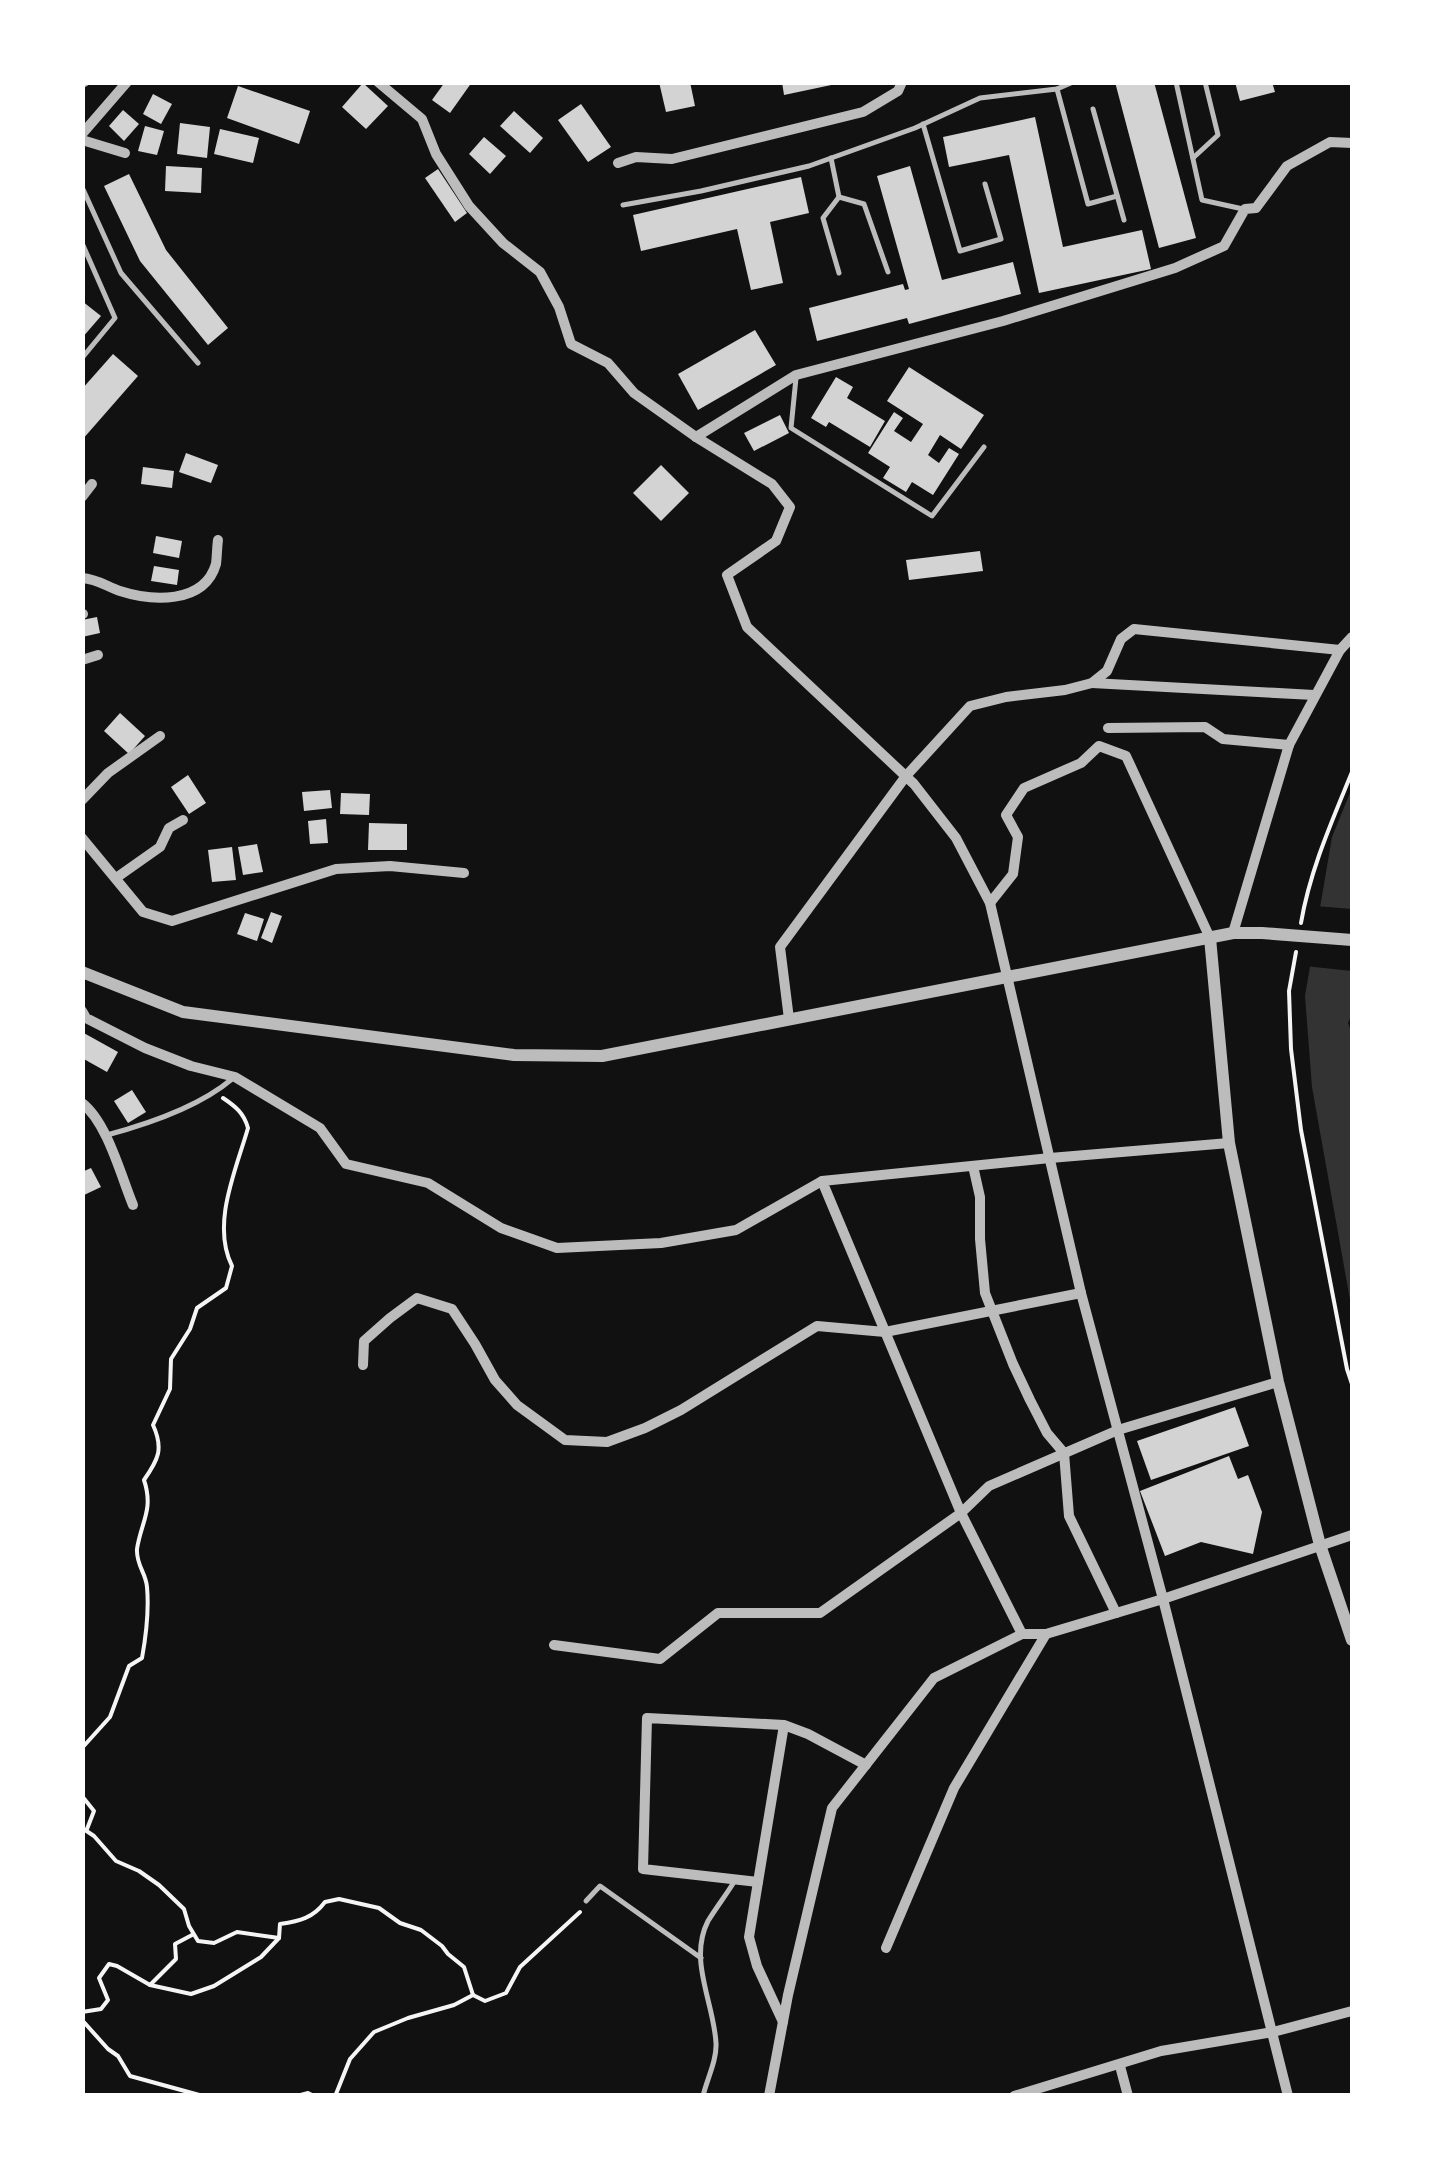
<svg xmlns="http://www.w3.org/2000/svg" width="1435" height="2178" viewBox="0 0 1435 2178" font-family="'Source Sans 3',sans-serif">
<style>
.water{fill:#333}
.pier{fill:#111}
.building{fill:#d3d3d3}
.lines{fill:none;stroke-linecap:round;stroke-linejoin:round}
.path{stroke:#f5f5f5;stroke-width:4}
.service{stroke:#bcbcbc;stroke-width:5}
.minor{stroke:#bcbcbc;stroke-width:10}
.tertiary{stroke:#bcbcbc;stroke-width:12}
</style>
<rect width="100%" height="100%" fill="#111"/>
<polygon class="water" points="1352,788 1352,1014 1348,1023 1352,1034 1352,1311 1312,1087 1305,996 1332,837"/>
<polygon class="pier" points="1315,906 1352,909 1352,971 1305,966"/>
<g class="building">
<polygon points="445,82 472,82 450,113 432,100"/>
<polygon points="659,82 690,82 695,106 666,112"/>
<polygon points="782,82 836,82 836,84 784,95"/>
<polygon points="1115,82 1154,82 1196,238 1159,248"/>
<polygon points="1235,82 1272,82 1275,92 1240,101"/>
<polygon points="363,83 388,106 366,129 342,107"/>
<polygon points="238,86 310,111 299,144 227,118"/>
<polygon points="153,94 172,104 161,124 143,114"/>
<polygon points="581,104 611,147 588,162 558,120"/>
<polygon points="123,110 139,124 124,141 109,126"/>
<polygon points="514,111 543,138 530,153 500,126"/>
<polygon points="1035,117 1063,247 1142,230 1151,269 1039,293 1009,155 949,167 943,137"/>
<polygon points="180,123 210,127 207,158 177,154"/>
<polygon points="145,126 164,131 157,155 138,151"/>
<polygon points="220,129 259,138 253,163 214,154"/>
<polygon points="484,137 506,156 490,174 469,154"/>
<polygon points="166,166 202,168 201,193 165,191"/>
<polygon points="910,166 942,280 1013,262 1021,294 909,324 907,318 817,341 809,308 903,284 905,290 909,289 877,176"/>
<polygon points="438,169 467,213 455,222 425,178"/>
<polygon points="129,174 166,250 228,328 208,345 140,261 104,186"/>
<polygon points="801,177 809,213 770,222 783,283 751,290 737,229 641,251 633,215"/>
<polygon points="82,301 101,316 82,338"/>
<polygon points="755,330 776,365 698,410 678,374"/>
<polygon points="113,354 138,376 82,440 82,389"/>
<polygon points="909,367 984,415 961,449 940,435 928,455 939,463 949,448 959,454 933,495 912,482 906,492 883,478 890,467 868,453 894,412 903,418 894,431 911,442 923,424 887,401"/>
<polygon points="836,377 853,387 847,398 885,421 870,447 829,422 826,427 811,418"/>
<polygon points="780,415 789,433 754,451 744,433"/>
<polygon points="186,453 218,465 211,483 179,472"/>
<polygon points="661,465 689,493 661,521 633,493"/>
<polygon points="143,467 174,471 172,488 141,484"/>
<polygon points="156,536 182,541 179,558 153,553"/>
<polygon points="980,551 983,571 909,580 906,560"/>
<polygon points="154,566 179,570 177,585 151,581"/>
<polygon points="97,617 100,633 82,637 82,620"/>
<polygon points="120,713 145,736 129,754 104,731"/>
<polygon points="188,775 206,803 189,814 171,787"/>
<polygon points="330,790 332,808 304,811 302,792"/>
<polygon points="341,793 370,794 369,815 340,814"/>
<polygon points="326,819 328,843 310,844 308,821"/>
<polygon points="369,823 407,824 407,850 368,850"/>
<polygon points="257,844 263,872 243,875 238,847"/>
<polygon points="232,847 236,880 212,882 208,850"/>
<polygon points="271,912 282,916 272,943 261,938"/>
<polygon points="245,913 264,919 257,941 237,934"/>
<polygon points="82,1032 118,1052 107,1072 82,1058"/>
<polygon points="132,1090 146,1112 128,1123 114,1101"/>
<polygon points="91,1168 101,1187 82,1196 82,1172"/>
<polygon points="1235,1407 1249,1446 1151,1480 1137,1441"/>
<polygon points="1229,1456 1238,1479 1248,1475 1262,1512 1253,1554 1201,1542 1165,1556 1140,1491"/>
</g>
<g class="lines">
<g class="path">
<path d="M1301 923C1310 870 1332 821 1352 772"/>
<polyline points="1296,952 1289,991 1291,1049 1301,1130 1347,1369 1352,1384"/>
<path d="M82 1748 110 1717 129 1666 142 1658C146 1636 149 1609 147 1587 146 1573 136 1565 137 1549 141 1522 154 1510 144 1480 158 1460 164 1449 153 1425L170 1389 171 1359 190 1329 197 1308 226 1288 232 1266C211 1224 236 1170 248 1128 244 1113 235 1106 223 1098"/>
<polyline points="82,1796 94,1811 87,1829"/>
<polyline points="82,1828 94,1836 116,1861 139,1871 159,1885 184,1909 189,1926 198,1941 214,1943 237,1932 279,1938"/>
<polyline points="150,1985 176,1959 175,1944 192,1935"/>
<path d="M82 2012 101 2009 108 2000 99 1978 109 1964 117 1966 150 1985 191 1994 214 1986 261 1957 279 1938 280 1924C300 1921 313 1918 325 1902L339 1899 379 1908 400 1923 421 1930 442 1946 448 1954 464 1967 473 1995"/>
<polyline points="82,2020 108,2049 118,2056 130,2076 203,2096"/>
<polyline points="297,2096 308,2093 314,2096"/>
<polyline points="333,2096 336,2094 350,2059 374,2032 408,2018 454,2005 473,1995 485,2001 506,1993 520,1967 580,1912"/>
</g>
<g class="service">
<polyline points="1176,82 1202,200 1243,209"/>
<polyline points="1057,89 1088,204 1117,196"/>
<polyline points="1093,109 1124,220"/>
<polyline points="923,124 960,251 1001,239 985,184"/>
<polyline points="831,158 839,197 864,204 888,272"/>
<polyline points="1193,158 1218,135 1205,82"/>
<polyline points="82,187 121,273 198,363"/>
<polyline points="623,205 701,191 809,166 915,128 980,98 1057,89 1073,82"/>
<polyline points="82,243 115,318 82,358"/>
<polyline points="839,273 823,218 839,197"/>
<polyline points="796,378 791,428 932,516 984,447"/>
<path d="M107 1135C148 1124 199 1107 232 1079"/>
<polyline points="586,1901 600,1886 701,1958"/>
<path d="M703 2096C707 2079 717 2060 716 2043 714 2003 688 1960 708 1921 716 1908 726 1895 734 1882"/>
</g>
<g class="minor">
<polyline points="378,82 422,119 436,154 469,206 503,243 540,272 559,307 571,344 608,363 634,393 696,437 772,484 790,507 776,541 727,575 747,627 914,784 956,838 990,903 1081,1293 1163,1599 1288,2096"/>
<polyline points="82,83 84,82"/>
<polyline points="82,134 127,82"/>
<polyline points="82,140 125,153"/>
<polyline points="618,163 636,157 672,159 863,112 898,91 902,82"/>
<polyline points="696,437 796,375 1003,321 1175,268 1224,246 1245,209 1256,208 1287,166 1330,142 1352,143"/>
<polyline points="82,497 92,484"/>
<path d="M82 578C97 579 106 586 120 591 151 601 204 605 216 564 217 556 217 547 218 540"/>
<polyline points="82,614 83,614"/>
<polyline points="82,660 98,655"/>
<polyline points="1092,683 1314,695"/>
<polyline points="1108,728 1205,727 1223,739 1289,745"/>
<polyline points="82,800 108,773 160,736"/>
<polyline points="82,838 143,912 172,921 336,869 390,866 464,873"/>
<polyline points="116,878 160,847 169,828 183,820"/>
<polyline points="990,903 1013,874 1018,837 1006,815 1024,788 1081,763 1099,746 1126,756 1210,938"/>
<polyline points="1233,933 1289,745 1340,650 1352,637"/>
<polyline points="82,1011 86,1018 145,1048 191,1066 235,1077 320,1128 346,1164 428,1183 501,1228 557,1248 661,1243 736,1230 822,1181"/>
<polyline points="789,1019 780,947 906,776 970,706 1006,697 1065,690 1092,683 1107,671 1121,639 1134,629 1340,650"/>
<path d="M82 1103C107 1122 121 1176 133 1205"/>
<polyline points="973,1166 980,1197 980,1239 985,1293 1013,1364 1030,1400 1047,1433 1064,1453 1069,1516 1116,1613"/>
<polyline points="363,1365 364,1341 390,1318 417,1298 452,1309 475,1344 495,1380 517,1405 565,1440 607,1442 645,1428 681,1410 817,1326 885,1332 1081,1293"/>
<polyline points="1022,1634 961,1513 989,1486 1118,1430 1278,1382"/>
<polyline points="554,1645 660,1659 718,1613 820,1613 961,1513 822,1181 1050,1158 1229,1143"/>
<polyline points="784,1725 758,1882 643,1869 647,1718 784,1725 808,1734 866,1765"/>
<polyline points="758,1882 749,1937 757,1966 783,2022"/>
<polyline points="886,1948 954,1788 1046,1634"/>
<polyline points="1120,2066 1128,2096"/>
<polyline points="769,2096 788,1995 832,1808 934,1678 1022,1634 1046,1634 1163,1599 1352,1535"/>
<polyline points="1014,2096 1161,2051 1273,2032 1352,2011"/>
</g>
<g class="tertiary">
<polyline points="1210,938 1229,1143 1278,1382 1320,1545 1352,1640"/>
<polyline points="82,972 183,1012 514,1055 602,1056 1233,933 1262,933 1352,940"/>
</g>
</g>
<rect width="1435" height="2178" fill="none" stroke="#ffffff" stroke-width="170"/>
</svg>
